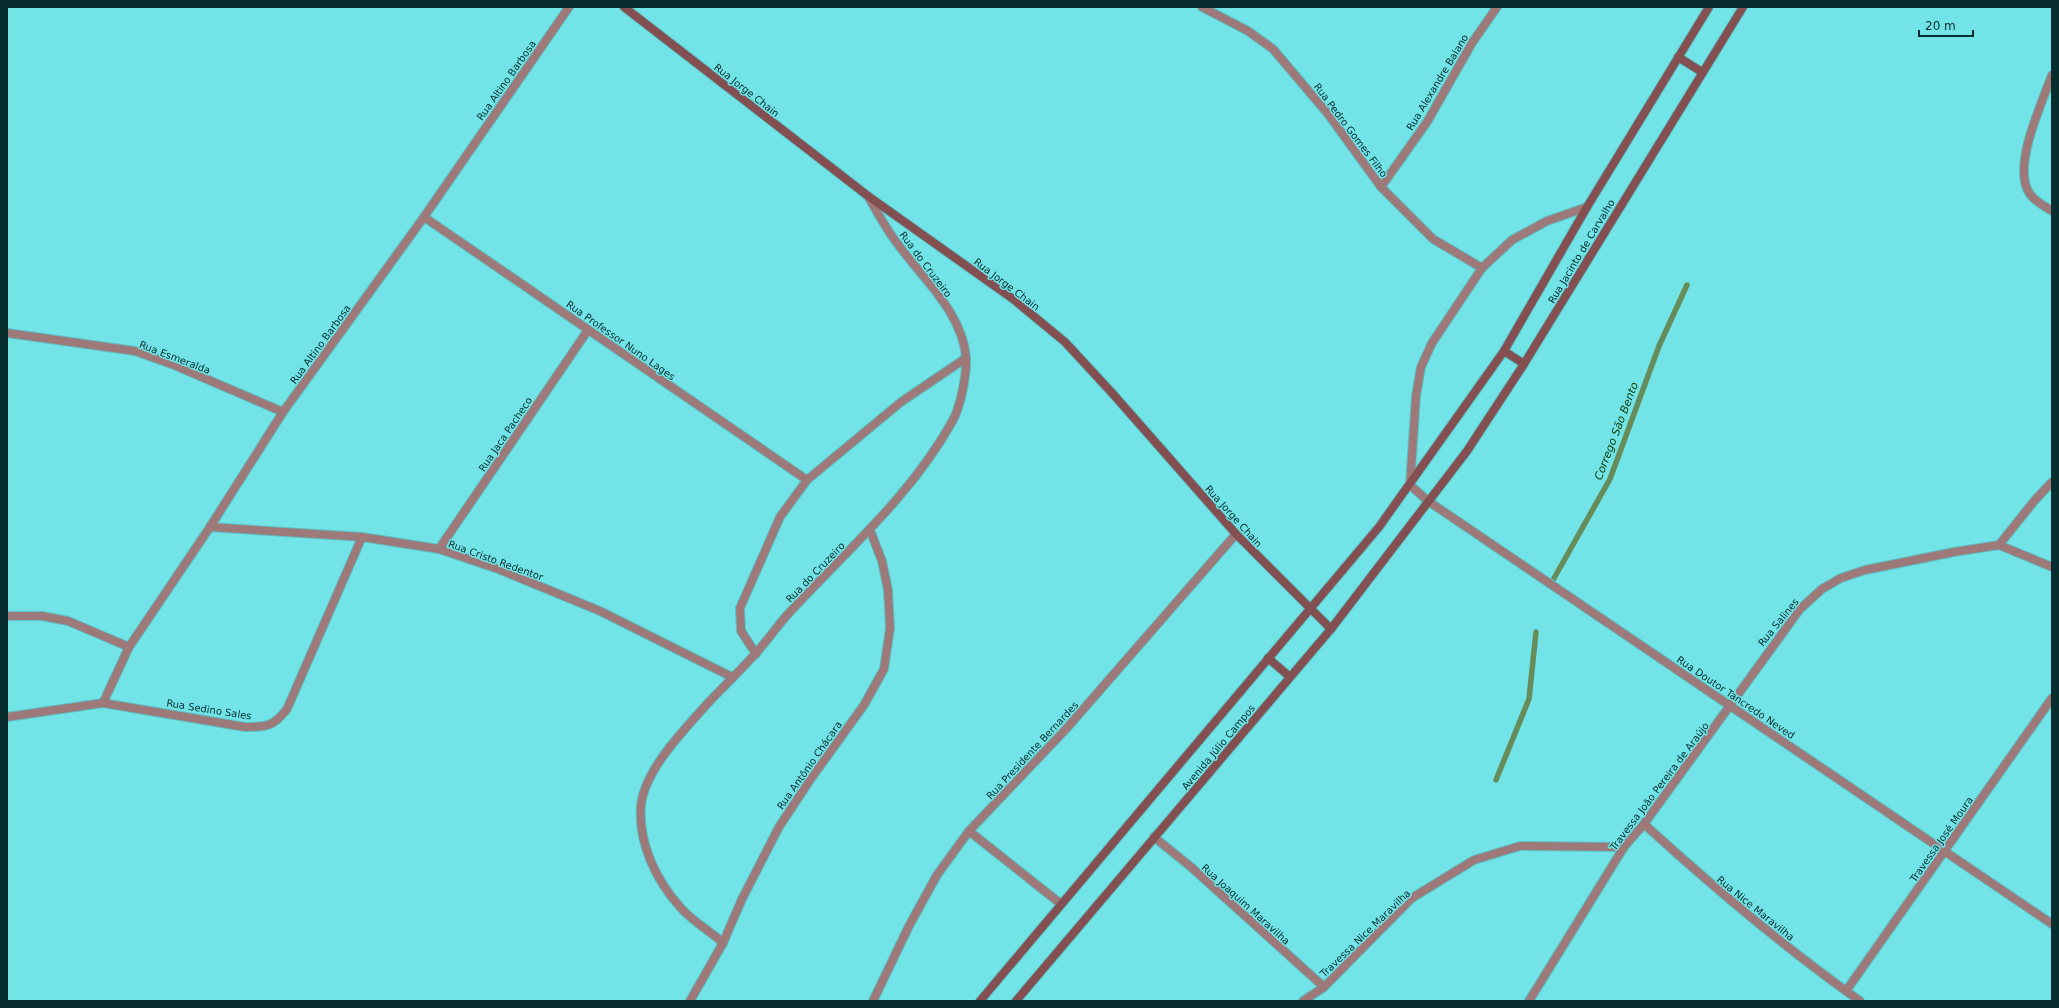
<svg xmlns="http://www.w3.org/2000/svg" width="2059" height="1008" viewBox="0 0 2059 1008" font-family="'DejaVu Sans',sans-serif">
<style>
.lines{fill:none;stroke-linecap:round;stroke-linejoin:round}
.stream{stroke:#658c59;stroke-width:5.5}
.street-casing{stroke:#5dbfc3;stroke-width:10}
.secondary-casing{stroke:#5dbfc3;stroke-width:10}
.street{stroke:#9e7979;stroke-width:8}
.secondary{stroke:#834f50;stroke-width:8}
.labels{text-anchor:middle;stroke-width:3;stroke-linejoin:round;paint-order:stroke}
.street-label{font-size:10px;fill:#072d2e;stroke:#72e4e8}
.water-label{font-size:11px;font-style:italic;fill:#143b03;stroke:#72e4e8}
</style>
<rect width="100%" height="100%" fill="#72e4e8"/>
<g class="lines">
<g class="stream">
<polyline points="1553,580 1610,479 1659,346 1687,285"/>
<polyline points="1496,780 1529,699 1536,632"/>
</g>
<defs>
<g id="street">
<polyline points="1202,7 1248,31 1273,49 1328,114 1381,187 1433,239 1482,268"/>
<path d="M2052 75C2042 103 2011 168 2030 194 2034 201 2045 206 2052 211"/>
<polyline points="1381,187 1427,122 1472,43 1497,7"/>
<polyline points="1587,207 1547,221 1512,240 1482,268 1432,343 1421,367 1416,396 1410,485 1428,501 2052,924"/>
<polyline points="424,217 807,480"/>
<polyline points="7,333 135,351 174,365 283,412"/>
<polyline points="210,527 362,537 439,549 498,569 600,611 732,677"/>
<polyline points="1999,545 2035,500 2052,482"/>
<polyline points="439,549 588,330"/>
<polyline points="7,616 42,616 68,621 129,647"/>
<polyline points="756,654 741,631 740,608 780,517 807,480 901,402 966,358"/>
<polyline points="103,703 129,647 210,527 283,412 424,217 569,7"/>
<path d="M7 717 103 703 245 727C267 727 273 727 287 709L362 537"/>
<path d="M1644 824C1713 887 1784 947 1860 1001"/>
<polyline points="969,831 1061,904"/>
<polyline points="1154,837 1191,867 1324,987"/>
<path d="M723 943C710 931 692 921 680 907 656 880 638 843 641 806 644 770 685 729 708 703 724 686 741 670 756 653 768 640 777 626 789 613 846 551 912 495 953 420 961 405 967 373 966 357 962 312 922 278 897 243 886 229 877 212 868 196"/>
<polyline points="1846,991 2052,698"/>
<polyline points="690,1001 723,943 742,899 779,827 810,780 864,705 884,669 890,628 888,590 882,561 870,530"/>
<polyline points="873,1001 909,926 937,875 969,831 1066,729 1236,534"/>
<polyline points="1303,1001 1324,987 1412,898 1474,860 1520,846 1624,847"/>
<polyline points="1529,1001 1624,847 1644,824 1800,609 1822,589 1841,578 1865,570 1954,552 1999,545 2052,567"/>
</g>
<g id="secondary">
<polyline points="624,7 868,196 1013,299 1065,342 1113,394 1236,534 1331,629"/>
<polyline points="1678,57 1702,72"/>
<polyline points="1504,351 1524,364"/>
<polyline points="1268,658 1290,677"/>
<polyline points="980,1001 1379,527 1504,351 1587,207 1709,7"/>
<polyline points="1016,1001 1331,629 1467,451 1524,364 1743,7"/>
</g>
</defs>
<use href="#street" class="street-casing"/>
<use href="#secondary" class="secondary-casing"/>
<use href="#street" class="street"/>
<use href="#secondary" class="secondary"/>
</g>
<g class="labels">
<g class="street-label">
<text transform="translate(506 80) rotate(-55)" y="4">Rua Altino Barbosa</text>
<text transform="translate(1437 82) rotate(-59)" y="4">Rua Alexandre Baiano</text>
<text transform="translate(747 90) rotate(38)" y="4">Rua Jorge Chain</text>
<text transform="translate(1351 130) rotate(53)" y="4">Rua Pedro Gomes Filho</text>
<text transform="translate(1581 251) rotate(-59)" y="4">Rua Jacinto de Carvalho</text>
<text transform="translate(926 264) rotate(53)" y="4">Rua do Cruzeiro</text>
<text transform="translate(1007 284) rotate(37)" y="4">Rua Jorge Chain</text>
<text transform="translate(621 340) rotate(35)" y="4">Rua Professor Nuno Lages</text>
<text transform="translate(320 344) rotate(-54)" y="4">Rua Altino Barbosa</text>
<text transform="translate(175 357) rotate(21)" y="4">Rua Esmeralda</text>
<text transform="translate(505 434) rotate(-56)" y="4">Rua Jaca Pacheco</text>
<text transform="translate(1234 516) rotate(48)" y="4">Rua Jorge Chain</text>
<text transform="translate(496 560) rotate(20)" y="4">Rua Cristo Redentor</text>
<text transform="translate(815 572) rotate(-46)" y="4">Rua do Cruzeiro</text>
<text transform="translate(1778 622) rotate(-51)" y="4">Rua Salines</text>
<text transform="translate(1736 697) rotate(34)" y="4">Rua Doutor Tancredo Neved</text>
<text transform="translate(209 709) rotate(9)" y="4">Rua Sedino Sales</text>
<text transform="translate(1218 747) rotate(-50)" y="4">Avenida Júlio Campos</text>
<text transform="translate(1032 750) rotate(-47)" y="4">Rua Presidente Bernardes</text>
<text transform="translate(809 765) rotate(-55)" y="4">Rua Antônio Chácara</text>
<text transform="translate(1659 786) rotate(-53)" y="4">Travessa João Pereira de Araújo</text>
<text transform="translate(1941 839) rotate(-55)" y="4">Travessa José Moura</text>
<text transform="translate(1246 904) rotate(42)" y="4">Rua Joaquim Maravilha</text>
<text transform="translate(1756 908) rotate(39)" y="4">Rua Nice Maravilha</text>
<text transform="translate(1365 933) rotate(-44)" y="4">Travessa Nice Maravilha</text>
</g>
<g class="water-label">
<text transform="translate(1616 431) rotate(-69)" y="4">Corrego São Bento</text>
</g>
</g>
<rect width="2059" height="1008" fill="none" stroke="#072d2e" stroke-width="16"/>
<path d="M1919 30v6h54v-6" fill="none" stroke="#072d2e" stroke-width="2"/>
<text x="1925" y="30" font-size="12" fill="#072d2e" stroke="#72e4e8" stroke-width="3" paint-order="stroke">20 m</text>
</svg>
